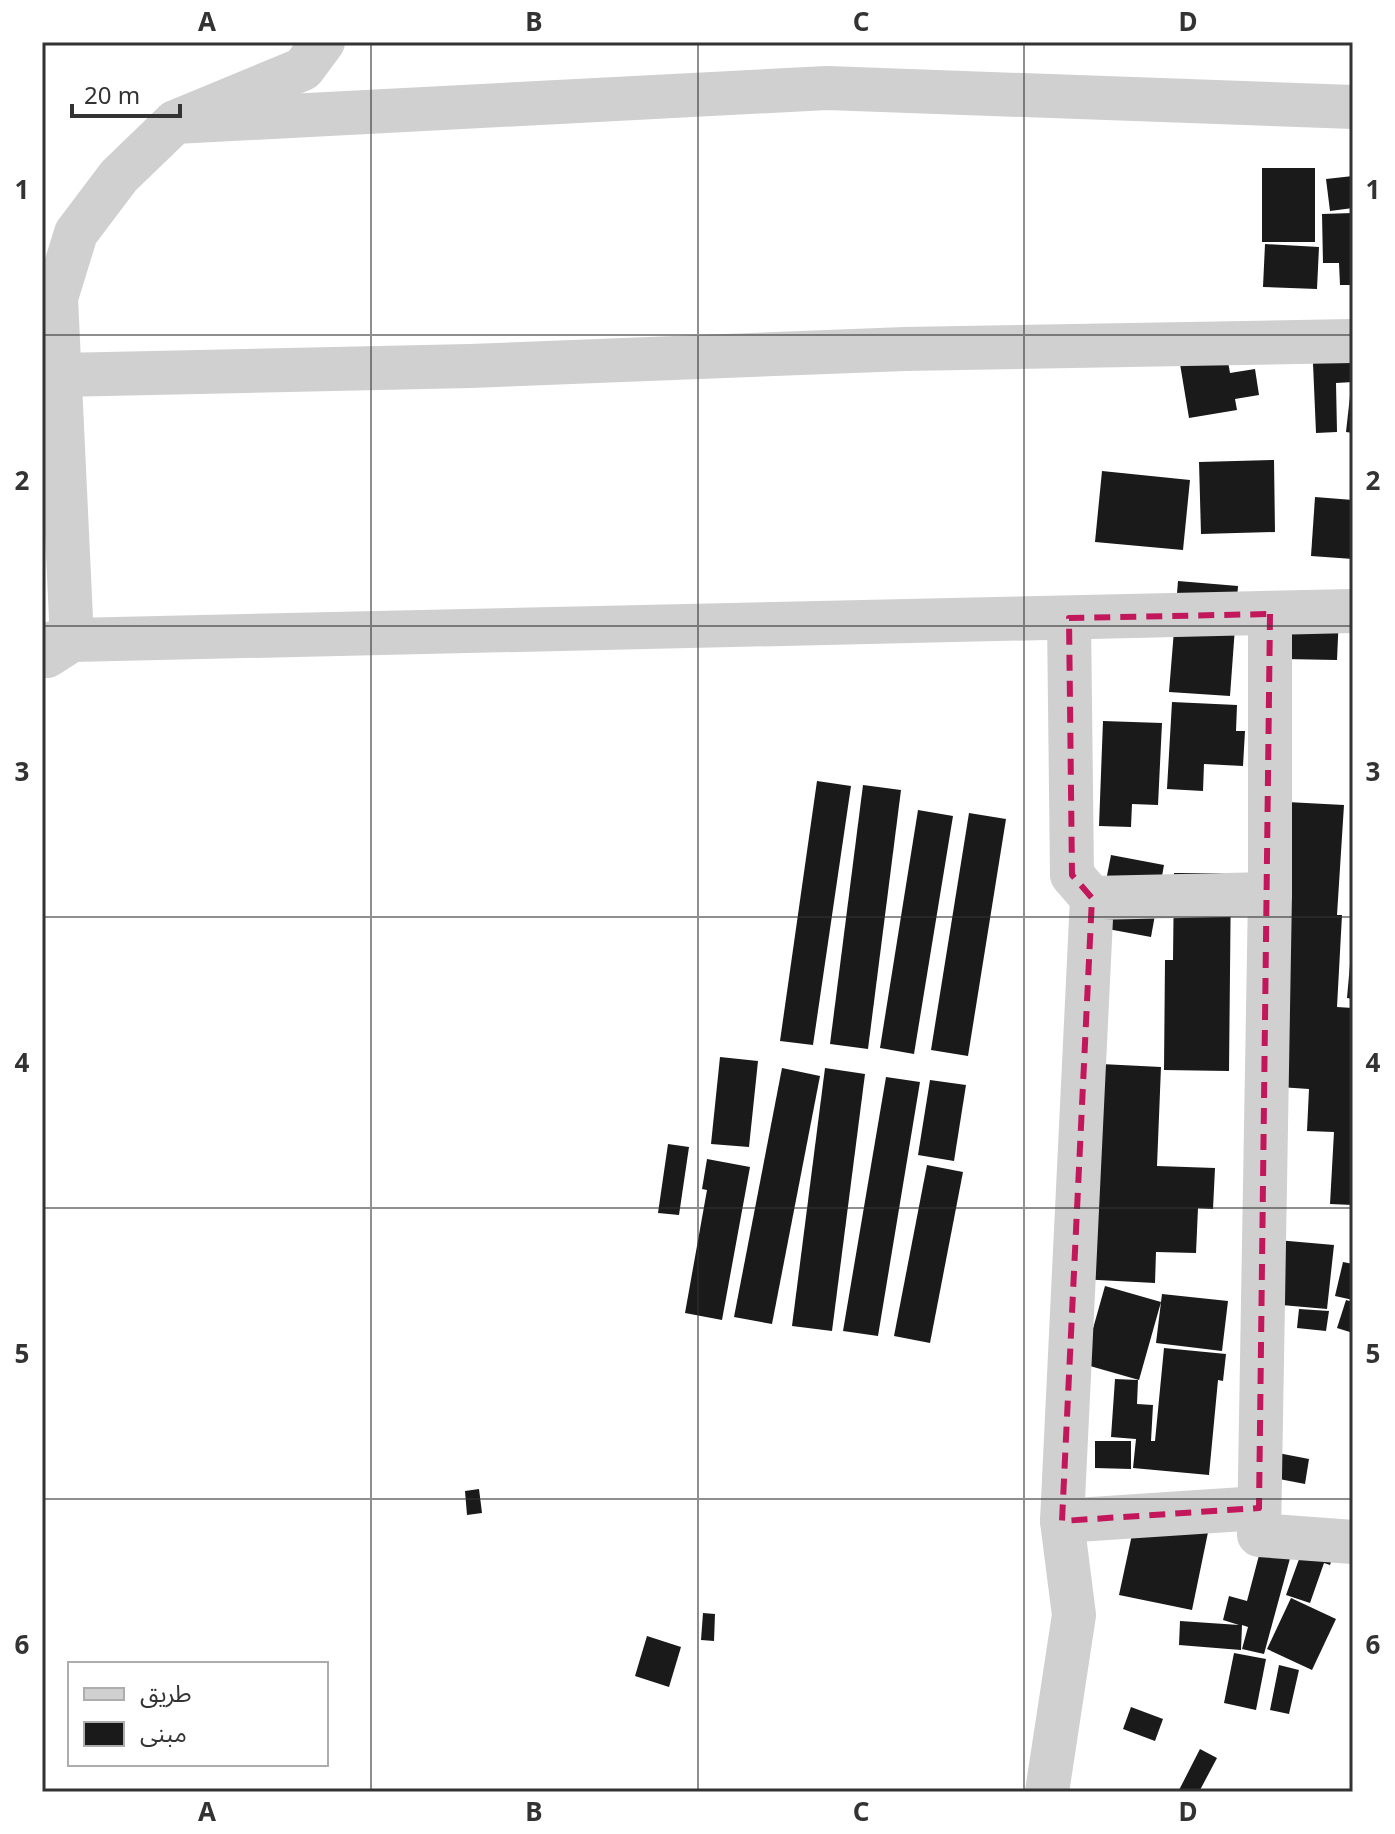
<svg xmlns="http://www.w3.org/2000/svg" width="1395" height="1834" viewBox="0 0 1395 1834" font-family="'Noto Sans','Noto Sans Arabic',sans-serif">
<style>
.building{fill:#1a1a1a}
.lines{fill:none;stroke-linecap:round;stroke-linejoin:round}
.minor{stroke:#d0d0d0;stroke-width:44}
.marked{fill:none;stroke:#c2185b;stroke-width:6;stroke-dasharray:16 10;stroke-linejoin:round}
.grid{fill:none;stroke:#333;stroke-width:2;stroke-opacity:0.55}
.neatline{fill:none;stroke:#333;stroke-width:3}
.grid-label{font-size:26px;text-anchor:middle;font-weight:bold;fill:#333}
</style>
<rect width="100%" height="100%" fill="#fff"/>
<g class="building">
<rect x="1262" y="168" width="53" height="74"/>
<polygon points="1353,176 1353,208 1330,211 1326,179"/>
<polygon points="1353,213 1353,285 1340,285 1339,263 1323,263 1322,214"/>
<polygon points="1265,244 1319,247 1317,289 1263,287"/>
<polygon points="1353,339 1353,382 1336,383 1337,432 1316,433 1312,340"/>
<polygon points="1227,356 1230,373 1255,369 1259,395 1235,399 1237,410 1189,418 1180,364"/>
<polygon points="1351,387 1353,387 1353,433 1346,432"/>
<polygon points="1274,460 1275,532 1201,534 1199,462"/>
<polygon points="1102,471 1190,480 1183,550 1095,542"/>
<polygon points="1315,497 1353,500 1353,559 1311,556"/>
<polygon points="1178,581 1238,586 1230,696 1169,692"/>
<polygon points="1286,591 1340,592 1337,660 1284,659"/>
<polygon points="1172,702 1237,705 1236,731 1245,731 1243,766 1204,764 1203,791 1167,789"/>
<polygon points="1103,721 1162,723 1158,805 1132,804 1131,827 1099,826"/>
<polygon points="817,781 851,786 813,1045 780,1041"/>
<polygon points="863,785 901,790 868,1049 830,1044"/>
<polygon points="1287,802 1344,805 1337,915 1342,915 1337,1007 1353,1008 1353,1205 1330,1204 1334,1132 1307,1131 1309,1089 1279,1087"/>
<polygon points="918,810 953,816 914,1054 880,1048"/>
<polygon points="969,813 1006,819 968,1056 931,1050"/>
<polygon points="1111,855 1164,865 1151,937 1097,927"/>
<polygon points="1174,873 1231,873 1229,1071 1164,1070 1165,960 1173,960"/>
<polygon points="1351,953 1353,953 1353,999 1347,998"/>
<polygon points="720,1057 758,1061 749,1147 711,1144"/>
<polygon points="1101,1064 1161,1067 1157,1166 1215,1168 1213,1209 1198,1208 1196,1253 1156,1252 1155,1283 1079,1279"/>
<polygon points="782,1068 820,1076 772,1324 734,1317"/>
<polygon points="825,1068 865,1074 832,1331 792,1326"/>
<polygon points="886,1077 920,1082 878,1336 843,1331"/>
<polygon points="930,1080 966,1085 954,1161 918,1155"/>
<polygon points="668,1144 689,1147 679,1215 658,1213"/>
<polygon points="707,1159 750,1167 722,1320 685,1313 707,1190 702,1189"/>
<polygon points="927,1165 963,1172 930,1343 894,1336"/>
<polygon points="1277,1240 1334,1245 1327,1309 1270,1304"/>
<polygon points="1343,1262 1353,1264 1353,1300 1335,1296"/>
<polygon points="1105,1286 1161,1302 1162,1294 1228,1301 1222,1351 1156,1343 1161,1302 1139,1380 1083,1364"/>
<polygon points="1346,1300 1353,1302 1353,1333 1337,1328"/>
<polygon points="1299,1309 1329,1311 1326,1331 1297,1328"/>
<polygon points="1164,1348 1226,1354 1223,1381 1218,1380 1209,1475 1133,1468 1136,1439 1111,1437 1115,1379 1138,1380 1137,1404 1153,1405 1151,1441 1155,1441"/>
<polygon points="1095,1441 1131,1441 1131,1469 1095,1468"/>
<polygon points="1278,1453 1309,1459 1305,1484 1274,1478"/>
<polygon points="479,1489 482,1513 467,1515 465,1491"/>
<polygon points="1212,1513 1192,1610 1119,1595 1136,1516"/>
<polygon points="1268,1521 1298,1529 1264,1654 1242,1649 1248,1627 1242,1625 1241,1650 1179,1645 1180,1621 1239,1625 1223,1620 1229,1596 1247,1601"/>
<polygon points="1310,1529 1339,1540 1330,1565 1324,1563 1310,1603 1286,1595"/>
<polygon points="1291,1598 1336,1619 1312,1670 1267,1649"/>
<polygon points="703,1613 715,1614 714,1641 701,1640"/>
<polygon points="647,1636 681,1647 669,1687 635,1676"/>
<polygon points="1234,1653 1266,1659 1256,1710 1224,1703"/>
<polygon points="1279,1665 1299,1670 1289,1714 1270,1710"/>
<polygon points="1131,1707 1163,1719 1155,1741 1123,1729"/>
<polygon points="1200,1749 1217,1758 1200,1790 1204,1792 1178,1792"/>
</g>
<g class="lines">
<g class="minor">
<polyline points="175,122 827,88 1353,107"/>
<polyline points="42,365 60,375 470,366 905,349 1353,341"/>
<polyline points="1270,614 1270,894 1259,1535 1353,1542"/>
<polyline points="1069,618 1072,875 1092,898"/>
<polyline points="42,645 72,640 1353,611"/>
<polyline points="47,656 72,640 56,298 76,233 119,176 175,122 303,69 323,42"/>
<polyline points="1062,1521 1259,1508"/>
<polyline points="1047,1792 1074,1615 1062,1521 1092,898 1270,894"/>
</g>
</g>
<path class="marked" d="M1270 614 1259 1508 1062 1521 1092 898 1072 875 1069 618Z"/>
<path class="grid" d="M371 42V1792M698 42V1792M1024 42V1792M42 335H1353M42 626H1353M42 917H1353M42 1208H1353M42 1499H1353"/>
<rect width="1395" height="1834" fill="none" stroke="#ffffff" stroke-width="88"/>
<rect x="68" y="1662" width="260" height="104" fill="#ffffff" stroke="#adadad" stroke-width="2"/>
<rect x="84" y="1688" width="40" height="12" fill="#d0d0d0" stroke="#adadad" stroke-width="2"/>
<text x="140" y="1702" font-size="24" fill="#333333">طريق</text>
<rect x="84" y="1722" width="40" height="24" fill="#1a1a1a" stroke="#adadad" stroke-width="2"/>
<text x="140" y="1742" font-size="24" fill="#333333">مبنى</text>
<path d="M72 104v12h108v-12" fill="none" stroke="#333333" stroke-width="4"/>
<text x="84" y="104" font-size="24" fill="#333333" stroke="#ffffff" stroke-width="6" paint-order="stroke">20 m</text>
<rect x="44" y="44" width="1307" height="1746" class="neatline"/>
<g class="grid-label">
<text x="207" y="31">A</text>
<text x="534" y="31">B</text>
<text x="861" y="31">C</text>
<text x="1188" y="31">D</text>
<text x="22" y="199">1</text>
<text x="1373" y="199">1</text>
<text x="22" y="490">2</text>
<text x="1373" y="490">2</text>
<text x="22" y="781">3</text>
<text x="1373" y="781">3</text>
<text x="22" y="1072">4</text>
<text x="1373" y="1072">4</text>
<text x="22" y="1363">5</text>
<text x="1373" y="1363">5</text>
<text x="22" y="1654">6</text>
<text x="1373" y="1654">6</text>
<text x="207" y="1821">A</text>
<text x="534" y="1821">B</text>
<text x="861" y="1821">C</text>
<text x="1188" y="1821">D</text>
</g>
</svg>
